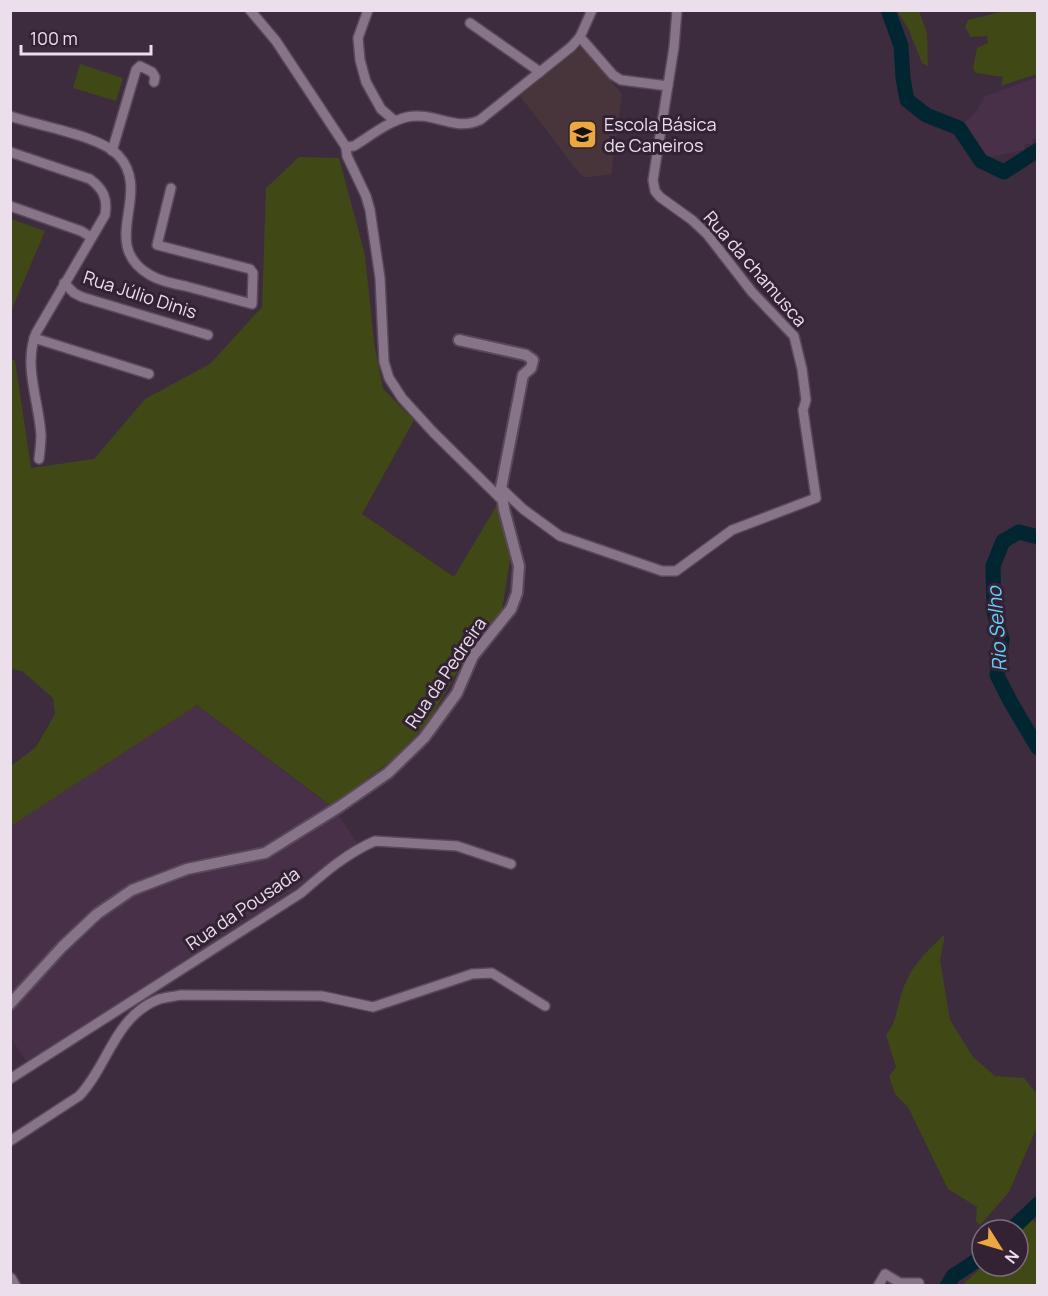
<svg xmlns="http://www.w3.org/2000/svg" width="1048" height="1296" viewBox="0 0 1048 1296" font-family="Manrope,sans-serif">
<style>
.built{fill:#473048}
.education{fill:#48343b}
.green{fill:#404815}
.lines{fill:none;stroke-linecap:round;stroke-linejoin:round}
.river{stroke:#002632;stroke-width:15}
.minor-casing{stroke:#574958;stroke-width:12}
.tertiary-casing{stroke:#574958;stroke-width:14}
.secondary-casing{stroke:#574958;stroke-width:15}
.minor{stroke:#887489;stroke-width:9}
.tertiary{stroke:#887489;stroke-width:10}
.secondary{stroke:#887489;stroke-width:12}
.labels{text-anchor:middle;stroke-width:6;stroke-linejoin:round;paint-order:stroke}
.poi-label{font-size:18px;fill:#eadfea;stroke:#332234;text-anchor:start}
.street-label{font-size:18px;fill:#eadfea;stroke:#332234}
.water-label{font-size:20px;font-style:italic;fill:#5fd1fa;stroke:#332234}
</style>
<rect width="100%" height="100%" fill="#3d2c3e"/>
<g class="built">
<polygon points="1037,77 1037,138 1032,139 1033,143 1024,145 1025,150 985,158 977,152 962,125 975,113 984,97"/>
<polygon points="197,705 334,809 361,848 30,1067 11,1038 10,826"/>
</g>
<polygon class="education" points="581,47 622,94 611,174 591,177 584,177 580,174 520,96"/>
<g class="green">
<polygon points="1009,10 1037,11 1037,74 1001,86 1003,77 976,73 973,69 977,48 988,43 987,36 971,37 965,27 968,20"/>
<polygon points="897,11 919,11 927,33 928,66 922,63 908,28"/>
<polygon points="80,64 123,78 116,101 73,88"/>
<polygon points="299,157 339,158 365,255 374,343 383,389 414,420 362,514 454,577 497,505 510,559 502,610 461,666 428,722 396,757 331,806 197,705 11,826 11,766 36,747 55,714 53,698 22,671 11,669 11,359 15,360 31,468 94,459 145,399 210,364 262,307 266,188"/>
<polygon points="11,219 45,231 11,311 10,219"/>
<path d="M945 934 940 960 950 1020 973 1057 995 1076 1024 1078 1037 1094V1127L1009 1192 980 1225 976 1221 977 1207 948 1189 908 1107 895 1094 889 1076 896 1067 886 1035C899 1020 897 999 906 982 914 963 930 948 945 934Z"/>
<polygon points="1032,1220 1037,1223 1037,1285 962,1285 983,1266 1018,1266 1018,1233"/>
</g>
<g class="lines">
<g class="river">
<polyline points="888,10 901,46 903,78 907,100 926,115 959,128 981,161 1004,172 1038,150"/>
<polyline points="1038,537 1019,532 1003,541 993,566 994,612 1002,639 997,675 1010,701 1038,748"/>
<polyline points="1011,1230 1038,1204"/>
<polyline points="947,1286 953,1276 982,1257"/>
</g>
<defs>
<g id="minor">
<polyline points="250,10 276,41 346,147"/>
<polyline points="368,10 358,38 360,60 366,82 381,109 395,121"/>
<polyline points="470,23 540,72"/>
<polyline points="580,37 613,75 621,80 668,86"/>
<path d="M10 116C38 126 98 135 118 155 154 193 97 244 150 275 160 281 174 284 185 286 207 292 230 298 252 304L253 273 250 269 157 245 171 188"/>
<polyline points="346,147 347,156 366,196 370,210 380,278 384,362 389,378 402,398 433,432 503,501"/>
<path d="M346 147 354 146C370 136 389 121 407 117 434 111 454 132 480 120L571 47 580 37 592 10"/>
<polyline points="112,151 136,70 140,66 152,72 155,77 154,82"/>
<path d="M10 152 90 179C103 189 108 198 105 215L36 333C23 366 39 401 41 435 41 443 40 451 39 459"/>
<polyline points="10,206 81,231 91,237"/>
<polyline points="64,283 74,293 82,297 208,335"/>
<polyline points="34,338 149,374"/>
<polyline points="501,488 523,509 560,536 662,571 676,571 732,530 816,498 803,410 806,400 802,369 794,336 752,292 707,234 692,220 660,197 655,191 653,180 674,47 677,10"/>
<path d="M10 1079 301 893C324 873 347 853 375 841L457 846 511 864"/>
<path d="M10 1141 79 1096C108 1066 114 1018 157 1000 164 997 173 997 180 995L322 996 373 1007 472 974 492 973 545 1006"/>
<polyline points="878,1286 885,1274 900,1283 919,1283"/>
</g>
<polyline id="tertiary" points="10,1004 62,947 97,914 132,890 187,869 265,853 339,807 388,773 424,738 457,693 473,656 511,609 517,593 519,566 504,509 501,488 523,375 531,368 533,360 526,355 459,340"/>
<polyline id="secondary" points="10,1279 14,1286"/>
</defs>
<use href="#minor" class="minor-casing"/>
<use href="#tertiary" class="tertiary-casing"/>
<use href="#secondary" class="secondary-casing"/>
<use href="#minor" class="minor"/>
<use href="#tertiary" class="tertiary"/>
<use href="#secondary" class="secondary"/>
</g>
<defs>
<symbol id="school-square" viewBox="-11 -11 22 22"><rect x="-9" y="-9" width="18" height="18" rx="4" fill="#eda83b" stroke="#332234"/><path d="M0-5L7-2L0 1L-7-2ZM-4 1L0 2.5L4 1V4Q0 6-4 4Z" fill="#111"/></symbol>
</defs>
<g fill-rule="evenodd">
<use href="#school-square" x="566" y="118" width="33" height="33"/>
</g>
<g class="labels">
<g class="poi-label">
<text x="604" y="131">Escola Básica<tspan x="604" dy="21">de Caneiros</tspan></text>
</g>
<g class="street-label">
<text transform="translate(755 269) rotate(49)" y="6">Rua da chamusca</text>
<text transform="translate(140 295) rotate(18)" y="6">Rua Júlio Dinis</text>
<text transform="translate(446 673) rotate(-56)" y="6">Rua da Pedreira</text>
<text transform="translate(243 909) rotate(-34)" y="6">Rua da Pousada</text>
</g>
<g class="water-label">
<text transform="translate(997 629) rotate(-94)" y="7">Rio Selho</text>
</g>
</g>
<rect width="1048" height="1296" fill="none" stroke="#eadfea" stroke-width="24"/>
<g transform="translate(1000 1248) rotate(127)"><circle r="28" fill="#332234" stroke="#7c6e7d" stroke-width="1.5"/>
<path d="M0-4.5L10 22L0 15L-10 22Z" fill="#eda83b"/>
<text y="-9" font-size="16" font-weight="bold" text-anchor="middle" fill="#eadfea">N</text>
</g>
<path d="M21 45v9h130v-9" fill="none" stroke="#eadfea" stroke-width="3"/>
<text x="30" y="45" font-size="18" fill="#eadfea" stroke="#332234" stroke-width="4.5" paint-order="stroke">100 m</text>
</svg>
